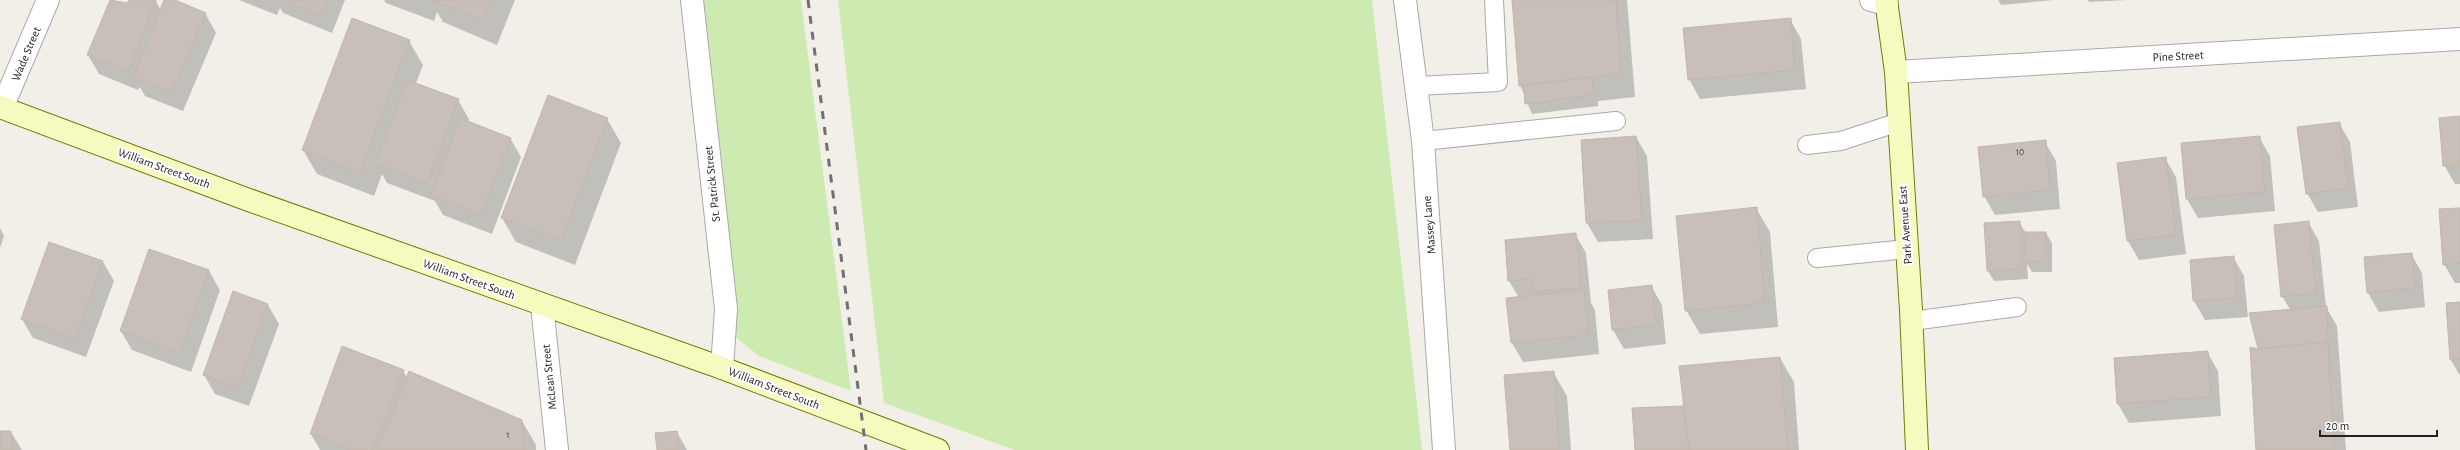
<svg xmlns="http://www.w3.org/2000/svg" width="2460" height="450" viewBox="0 0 2460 450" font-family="'Alegreya Sans',sans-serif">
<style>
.grass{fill:#cdebb0}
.shadow{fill:#0003}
.building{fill:#c7bfb8;stroke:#c4b6ab}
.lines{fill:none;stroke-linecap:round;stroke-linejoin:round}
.lane-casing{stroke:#a9a9a9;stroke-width:20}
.street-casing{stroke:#a9a9a9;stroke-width:24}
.secondary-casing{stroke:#707d05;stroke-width:24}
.lane{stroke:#fff;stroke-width:18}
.street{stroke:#fff;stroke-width:22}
.secondary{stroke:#f7fabf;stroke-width:22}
.rail{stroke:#707070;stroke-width:3;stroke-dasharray:8 8;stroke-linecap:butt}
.labels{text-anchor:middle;stroke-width:4;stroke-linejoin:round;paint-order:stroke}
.number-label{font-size:10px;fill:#4b4948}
.street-label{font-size:12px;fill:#222;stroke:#fff}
</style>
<rect width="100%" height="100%" fill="#f2efe9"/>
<g class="grass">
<polygon points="685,0 801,0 851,391 759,356 734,336"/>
<polygon points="838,0 1372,0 1422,450 1015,450 884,403"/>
</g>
<g class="shadow">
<polygon points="111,0 128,4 130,0 155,0 161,10 165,0 172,0 205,13 216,33 183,111 145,96 140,87 138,90 99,74 88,55"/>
<polygon points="239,0 345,0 332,33 283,13 280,8 277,15"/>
<polygon points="384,0 515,0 497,45 443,22 437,12 434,21 386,3"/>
<polygon points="1513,0 1627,0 1635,97 1598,101 1598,106 1532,114 1520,85"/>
<polygon points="1998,0 2054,0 2001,5"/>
<polygon points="2088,0 2127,0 2089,2"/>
<polygon points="1790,19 1801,39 1806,89 1700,99 1689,79"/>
<polygon points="409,41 423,65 416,83 458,100 469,119 468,122 510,138 521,157 492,234 443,215 435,201 387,183 382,174 374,196 317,174 303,150"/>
<polygon points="2460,117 2460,184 2455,184 2444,165"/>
<polygon points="607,119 621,143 575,265 516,242 502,218"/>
<polygon points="2339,123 2350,142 2358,207 2318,212 2307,193"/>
<polygon points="1636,137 1647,156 1653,239 1598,242 1587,223 1582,141"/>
<polygon points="2259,137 2270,156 2275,211 2198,218 2187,199"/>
<polygon points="2045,142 2056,161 2060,209 1995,215 1984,196"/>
<polygon points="2165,158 2176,177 2186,254 2139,260 2128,241 2118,164"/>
<polygon points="1756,208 1770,232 1778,327 1700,334 1686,310"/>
<polygon points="2460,209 2460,283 2455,283 2444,264"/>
<polygon points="2019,222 2026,233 2046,233 2052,243 2052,272 2032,272 2027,264 2028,279 1994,281 1988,271"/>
<polygon points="2308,222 2319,241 2326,307 2337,326 2346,450 2257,450 2259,350 2291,311 2282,296"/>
<polygon points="0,228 4,236 0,248"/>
<polygon points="1575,234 1586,253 1591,303 1595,310 1599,354 1523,362 1512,343 1507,299 1519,298 1509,281 1506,241"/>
<polygon points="50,243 103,262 114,281 86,357 33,338 22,319"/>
<polygon points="150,250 209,271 220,290 191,372 132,350 121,331"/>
<polygon points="2411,254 2422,273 2425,307 2379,312 2368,293 2365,258"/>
<polygon points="2233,257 2244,276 2248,317 2205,320 2194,301 2191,261"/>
<polygon points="1651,286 1662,305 1666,344 1624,349 1613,330"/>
<polygon points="2460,303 2460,376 2451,360"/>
<polygon points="268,305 279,324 249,406 215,394 204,375"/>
<polygon points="2207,352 2218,371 2221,416 2129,423 2118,404"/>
<polygon points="1780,358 1794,382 1799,450 1636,450 1683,407 1686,412"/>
<polygon points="403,371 407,377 522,421 536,445 536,450 320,450 311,434"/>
<polygon points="1553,372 1567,396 1571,450 1511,450"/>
<polygon points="0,432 11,432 22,450 0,450"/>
<polygon points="677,432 687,450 658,450"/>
</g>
<g class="building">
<polygon points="110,0 127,3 129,0 156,0 128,72 87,55"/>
<polygon points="164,0 175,0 206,13 172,93 133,77"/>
<polygon points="285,0 327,0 321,15"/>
<polygon points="432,0 492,0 483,21"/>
<polygon points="1512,0 1616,0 1621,73 1519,86"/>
<polygon points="352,18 410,40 360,173 302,150"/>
<polygon points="1791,18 1795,70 1688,80 1683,28"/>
<polygon points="1593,77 1592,95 1525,104 1524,85"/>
<polygon points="407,80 459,99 427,184 375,164"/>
<polygon points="548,95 608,118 561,241 501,218"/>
<polygon points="2460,116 2460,164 2443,166 2439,118"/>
<polygon points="460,118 511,138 481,215 431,196"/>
<polygon points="2340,122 2348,188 2306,194 2297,127"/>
<polygon points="1636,136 1642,220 1586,223 1581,140"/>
<polygon points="2260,136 2265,192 2186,199 2181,143"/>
<polygon points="2046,140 2050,190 1983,197 1978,147"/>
<polygon points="2166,157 2176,235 2127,241 2117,163"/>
<polygon points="1757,207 1765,303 1685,311 1676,216"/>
<polygon points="2460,208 2460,263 2443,265 2439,209"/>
<polygon points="2020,221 2022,269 1987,271 1984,223"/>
<polygon points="2309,221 2316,293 2281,297 2274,225"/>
<polygon points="2024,232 2046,232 2046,261 2024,262"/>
<polygon points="1576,233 1581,288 1533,292 1532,279 1508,281 1505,240"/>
<polygon points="49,242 103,261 75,339 21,319"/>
<polygon points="149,249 209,270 180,353 120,331"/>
<polygon points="2412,253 2415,288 2367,293 2364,257"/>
<polygon points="2234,256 2237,298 2193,301 2190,260"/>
<polygon points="1652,285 1656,325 1612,330 1608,290"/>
<polygon points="1584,290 1589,335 1511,343 1506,298"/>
<polygon points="233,291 268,304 238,388 203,375"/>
<polygon points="2460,302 2460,359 2450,360 2446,303"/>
<polygon points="2327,306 2328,342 2258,349 2249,313"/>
<polygon points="2328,342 2334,450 2256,450 2250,347 2258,349"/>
<polygon points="342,346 404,370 373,450 351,450 310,434"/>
<polygon points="2208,351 2211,397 2117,404 2114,358"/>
<polygon points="1780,357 1788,450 1689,450 1679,366"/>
<polygon points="409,371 522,420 524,450 377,450"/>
<polygon points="1554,371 1559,450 1510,450 1504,375"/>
<polygon points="1683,406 1689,450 1635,450 1632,408"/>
<polygon points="0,431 11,431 13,450 0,450"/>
<polygon points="677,431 679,450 657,450 655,433"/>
</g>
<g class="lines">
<defs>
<g id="lane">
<polyline points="1416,86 1498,82 1494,0"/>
<polyline points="1423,141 1616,121"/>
<polyline points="1807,145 1841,141 1899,122"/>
<polyline points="1817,258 1907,249"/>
<polyline points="1912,321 2017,307"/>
</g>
<g id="street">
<polyline points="692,0 726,309 722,368"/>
<polyline points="1405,0 1423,141 1444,450"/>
<polyline points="1871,0 1887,4"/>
<polyline points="1896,72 2460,39"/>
<polyline points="2,108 48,0"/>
<polyline points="542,305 557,450"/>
</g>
<g id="secondary">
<polyline points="1886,0 1896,72 1911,310 1917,450"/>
<polyline points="0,107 246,199 722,368 938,450"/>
</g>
</defs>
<use href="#lane" class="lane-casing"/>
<use href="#street" class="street-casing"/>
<use href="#secondary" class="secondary-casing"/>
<use href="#lane" class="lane"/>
<use href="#street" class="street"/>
<use href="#secondary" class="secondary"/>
<polyline class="rail" points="808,0 866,450"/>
</g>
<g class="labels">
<g class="number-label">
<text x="2020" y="155">10</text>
<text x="508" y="438">1</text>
</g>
<g class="street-label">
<text transform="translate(26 54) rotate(-67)" y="4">Wade Street</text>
<text transform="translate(2178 56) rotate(-3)" y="4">Pine Street</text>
<text transform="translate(164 168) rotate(20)" y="4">William Street South</text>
<text transform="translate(712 184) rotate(-96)" y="4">St. Patrick Street</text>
<text transform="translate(1429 225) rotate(-95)" y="4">Massey Lane</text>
<text transform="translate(1905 225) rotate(-94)" y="4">Park Avenue East</text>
<text transform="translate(469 279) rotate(20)" y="4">William Street South</text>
<text transform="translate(549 377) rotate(-96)" y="4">McLean Street</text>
<text transform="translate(774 388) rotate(21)" y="4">William Street South</text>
</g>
</g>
<path d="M2320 430v6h117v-6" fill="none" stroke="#222222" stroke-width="2"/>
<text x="2326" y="430" font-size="12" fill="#222222" stroke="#ffffff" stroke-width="3" paint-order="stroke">20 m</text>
</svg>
